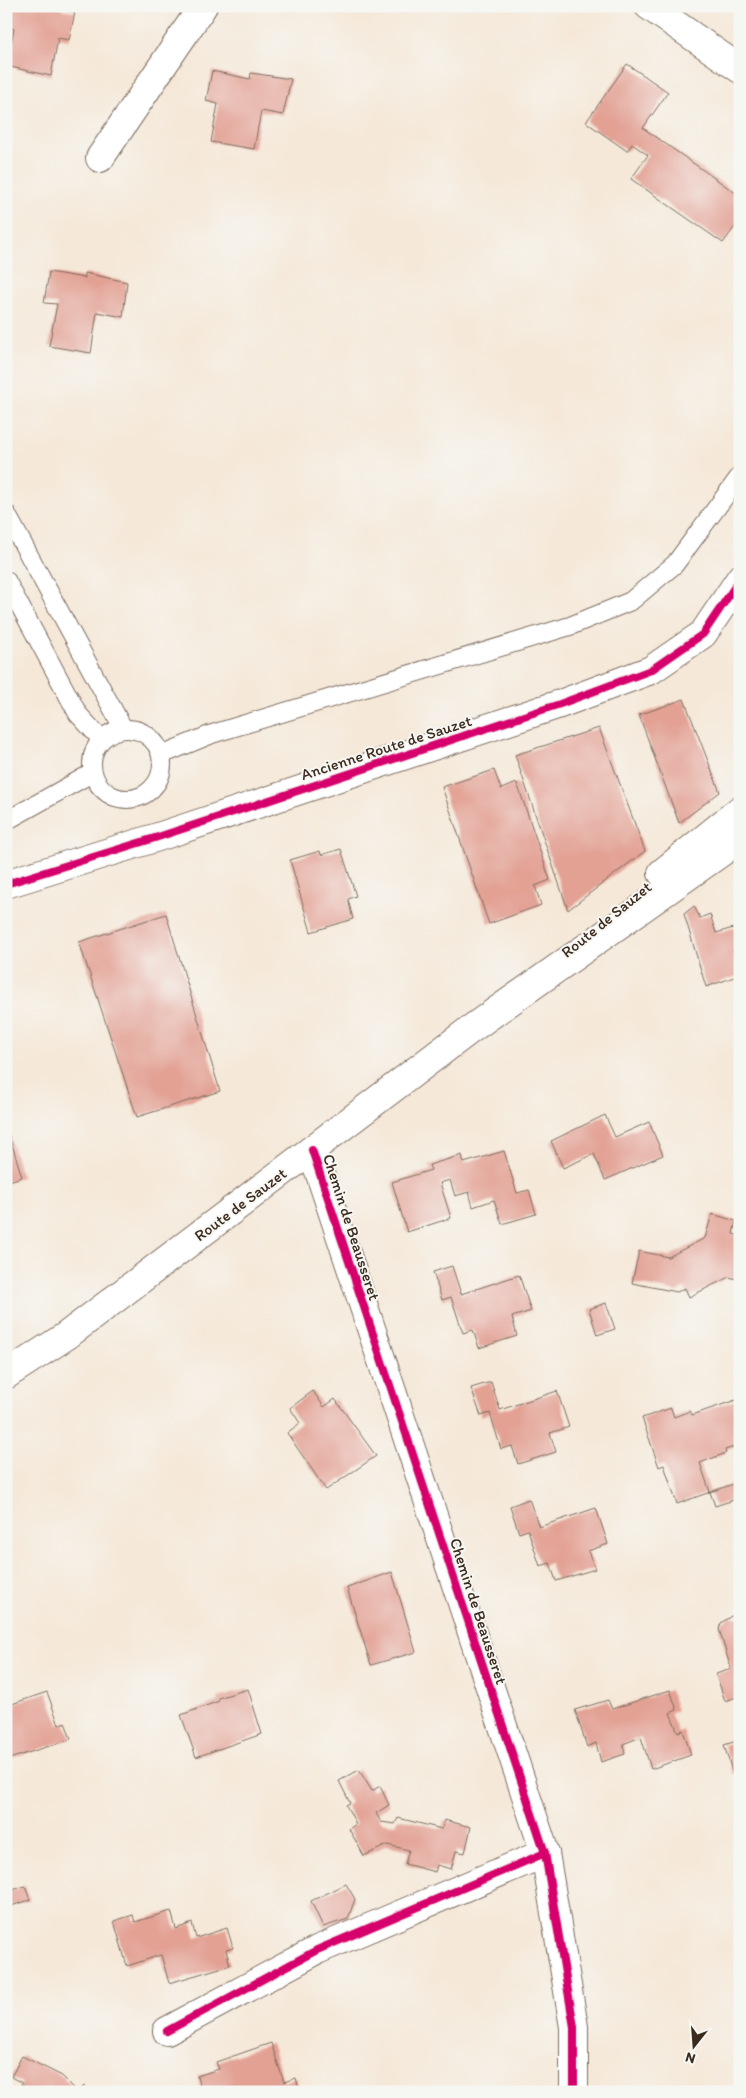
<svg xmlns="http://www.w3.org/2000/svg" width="746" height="2098" viewBox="0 0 746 2098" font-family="Itim,sans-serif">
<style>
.building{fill:#e3a194}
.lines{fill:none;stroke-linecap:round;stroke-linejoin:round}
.service-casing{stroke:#7c6c5f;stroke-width:20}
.minor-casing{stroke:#7c6c5f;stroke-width:30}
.tertiary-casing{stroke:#7c6c5f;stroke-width:30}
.secondary-casing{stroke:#7c6c5f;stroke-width:30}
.service{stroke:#fff;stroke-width:18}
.minor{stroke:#fff;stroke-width:28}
.tertiary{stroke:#fff;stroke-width:28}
.secondary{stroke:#fff;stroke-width:28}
.cycleway-casing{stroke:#f6f6f2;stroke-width:11}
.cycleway{stroke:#d6006c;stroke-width:8}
.labels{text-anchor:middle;stroke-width:4;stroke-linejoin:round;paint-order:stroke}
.street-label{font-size:16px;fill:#3b2a1e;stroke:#f6f6f2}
</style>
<rect width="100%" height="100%" fill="#f6f6f2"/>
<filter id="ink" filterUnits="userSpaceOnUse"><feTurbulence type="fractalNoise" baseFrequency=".02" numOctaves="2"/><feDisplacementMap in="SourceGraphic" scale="10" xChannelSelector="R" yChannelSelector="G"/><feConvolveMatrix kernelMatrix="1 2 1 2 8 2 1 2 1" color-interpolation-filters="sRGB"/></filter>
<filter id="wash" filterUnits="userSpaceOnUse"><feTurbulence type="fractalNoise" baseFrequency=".0096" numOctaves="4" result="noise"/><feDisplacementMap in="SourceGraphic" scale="20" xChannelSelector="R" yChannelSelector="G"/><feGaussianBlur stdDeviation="1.12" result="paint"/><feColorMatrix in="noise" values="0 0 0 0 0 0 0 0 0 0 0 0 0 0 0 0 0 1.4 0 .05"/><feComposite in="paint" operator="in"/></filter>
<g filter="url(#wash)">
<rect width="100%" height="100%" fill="#f5e8d8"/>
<g id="blocks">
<g class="building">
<polygon points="6,6 50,6 75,12 69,40 58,38 51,76 6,66 14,29 6,27"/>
<polygon points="627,64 668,92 643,128 740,196 740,220 723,243 631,179 648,155 632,144 627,151 586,122"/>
<polygon points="212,71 250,79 251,73 291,79 283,115 261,111 254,149 211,142 218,104 206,101"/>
<polygon points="49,272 85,278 85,273 127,282 123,317 97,312 91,353 49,346 57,304 44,303"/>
<polygon points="684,699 720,792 679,823 639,715"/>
<polygon points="599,728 645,851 568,910 515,755"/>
<polygon points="494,770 501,789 517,783 550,880 535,886 541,905 489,924 442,787"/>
<polygon points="341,849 356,896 348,899 353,919 311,932 290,860 320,851 321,855"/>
<polygon points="694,906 700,918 710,914 716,933 740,926 740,948 733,950 740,975 706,987 684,914"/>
<polygon points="166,914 220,1091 137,1117 79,942"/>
<polygon points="605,1115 615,1137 649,1122 663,1155 605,1180 594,1154 563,1168 551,1141"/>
<polygon points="6,1125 22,1177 6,1182"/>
<polygon points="504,1151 517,1193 529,1190 536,1214 502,1224 494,1200 473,1207 469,1192 455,1196 450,1180 440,1183 451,1218 407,1232 392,1182 431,1170 429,1165 462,1155 464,1163"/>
<polygon points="712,1214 736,1221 733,1234 740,1236 740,1280 729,1277 689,1297 685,1288 677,1292 632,1283 639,1251 668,1257 705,1238"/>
<polygon points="452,1266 461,1294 519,1275 531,1311 512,1317 517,1336 479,1348 473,1330 463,1333 451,1297 442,1300 433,1272"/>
<polygon points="606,1303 615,1329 597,1335 589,1309"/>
<polygon points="491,1382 500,1410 557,1391 569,1427 550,1433 556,1452 518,1464 512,1446 501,1449 490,1413 481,1416 471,1388"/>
<polygon points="313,1391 324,1407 335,1399 376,1456 326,1490 287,1433 300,1423 290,1408"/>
<polygon points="740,1395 740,1445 725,1450 726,1453 700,1463 710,1492 677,1504 664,1465 659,1467 642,1418 671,1408 674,1417 690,1411 692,1415 736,1400"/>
<polygon points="739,1482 740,1498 715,1506 710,1492"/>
<polygon points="529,1499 539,1527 596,1508 608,1544 588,1551 595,1569 556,1581 550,1563 540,1566 528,1530 519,1533 510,1506"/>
<polygon points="392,1572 416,1652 371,1665 347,1588"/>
<polygon points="731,1616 740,1618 740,1696 725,1701 716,1674 731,1669 719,1629 721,1623"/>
<polygon points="248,1689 262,1734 196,1757 181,1715 219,1701 218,1698"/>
<polygon points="670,1690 677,1710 670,1713 678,1732 683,1730 691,1755 651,1769 641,1737 623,1744 625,1754 601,1762 596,1743 587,1747 575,1710 608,1700 612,1709"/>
<polygon points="47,1692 59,1725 65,1722 71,1739 6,1760 6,1706"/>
<polygon points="740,1740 740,1772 733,1774 724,1745"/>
<polygon points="359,1770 372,1791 380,1786 389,1805 376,1813 381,1822 395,1824 398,1818 442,1829 444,1820 471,1827 465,1853 456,1851 451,1869 437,1865 435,1872 405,1864 409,1850 387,1845 364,1856 349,1829 356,1824 346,1805 350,1803 339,1781"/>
<polygon points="346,1884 355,1899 348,1919 323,1927 311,1901"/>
<polygon points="25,1886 30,1900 11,1906 6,1892"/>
<polygon points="171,1911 176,1929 192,1923 196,1938 227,1928 233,1948 226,1950 230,1965 169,1983 161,1955 127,1966 114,1921 133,1915 135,1922"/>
<polygon points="271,2043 284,2082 296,2078 300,2092 202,2092 197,2076 219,2069 216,2062"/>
<polygon points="22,2056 62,2076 78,2092 84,2086 90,2092 18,2092 22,2083 11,2077"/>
</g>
</g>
</g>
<g filter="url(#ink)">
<use href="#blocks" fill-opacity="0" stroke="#7c6c5f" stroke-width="1"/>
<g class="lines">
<defs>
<g id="service">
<polyline points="6,513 123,728"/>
<polyline points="6,580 78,714 101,739"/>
<circle cx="127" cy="764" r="35"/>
<polyline points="161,755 212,734 570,626 631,601 675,564 740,476"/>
<polyline points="6,821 92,773"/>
</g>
<g id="minor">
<polyline points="649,6 740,69"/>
<polyline points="100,158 203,6"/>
<polyline points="312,1150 545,1853 574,2027 574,2092"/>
<polyline points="167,2031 317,1950 545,1853"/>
</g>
<polyline id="tertiary" points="6,884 158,837 560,704 651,670 703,634 740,579"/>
<g id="secondary">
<polyline points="662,873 740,810"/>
<polyline points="6,1375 66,1336 471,1029 740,839"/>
</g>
</defs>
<use href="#service" class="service-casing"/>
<use href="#minor" class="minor-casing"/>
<use href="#tertiary" class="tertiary-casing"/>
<use href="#secondary" class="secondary-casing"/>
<use href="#service" class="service"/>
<use href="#minor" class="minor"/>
<use href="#tertiary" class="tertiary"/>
<use href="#secondary" class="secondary"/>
<defs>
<g id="cycleway">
<polyline points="6,884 158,837 560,704 651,670 703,634 740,579"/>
<polyline points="312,1150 545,1853 574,2027 574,2092"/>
<polyline points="167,2031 317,1950 545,1853"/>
</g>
</defs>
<use href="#cycleway" class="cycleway-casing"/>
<use href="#cycleway" class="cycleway"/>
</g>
</g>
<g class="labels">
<g class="street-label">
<text transform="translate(386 747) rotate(-18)" y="6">Ancienne Route de Sauzet</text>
<text transform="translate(606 919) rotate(-39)" y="6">Route de Sauzet</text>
<text transform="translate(240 1204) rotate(-37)" y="6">Route de Sauzet</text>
<text transform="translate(352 1227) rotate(72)" y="6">Chemin de Beausseret</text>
<text transform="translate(479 1611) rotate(72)" y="6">Chemin de Beausseret</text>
</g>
</g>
<rect width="746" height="2098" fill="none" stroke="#f6f6f2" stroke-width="25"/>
<g transform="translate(694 2046) rotate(197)" stroke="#f6f6f2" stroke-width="4" paint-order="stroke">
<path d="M0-4L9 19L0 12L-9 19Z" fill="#3b2a1e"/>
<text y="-8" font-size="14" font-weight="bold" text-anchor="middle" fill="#3b2a1e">N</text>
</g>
</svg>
